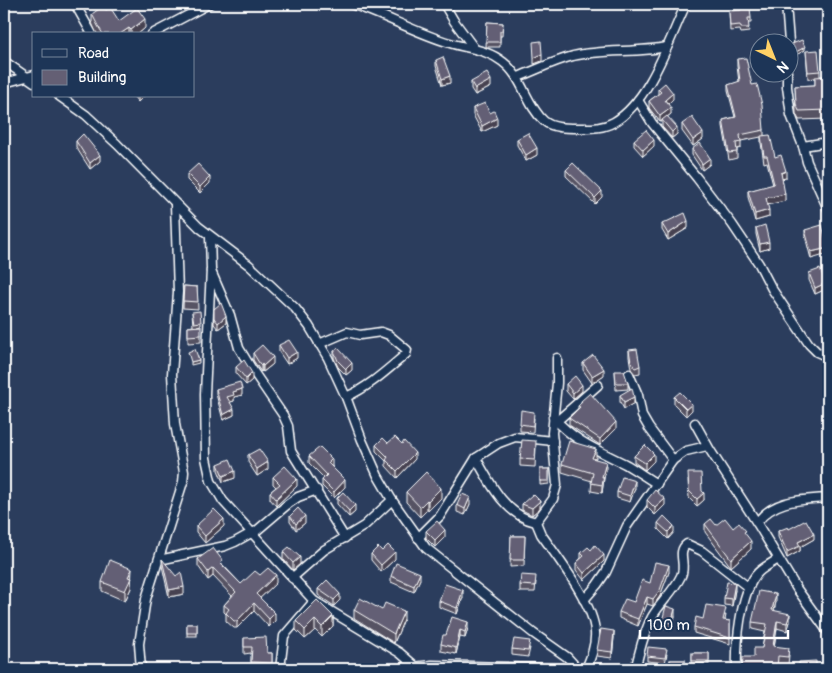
<svg xmlns="http://www.w3.org/2000/svg" width="832" height="673" viewBox="0 0 832 673" font-family="Pangolin,sans-serif">
<style>
.lines{fill:none;stroke-linecap:round;stroke-linejoin:round}
.minor-casing{stroke:#fff;stroke-width:11}
.minor{stroke:#1d3557;stroke-width:8}
.wall{fill:#565264;stroke:#fff}
.shaded-wall{fill:#464251;stroke:#fff}
.building{fill:#645f74;stroke:#fff}
</style>
<rect width="100%" height="100%" fill="#2b3d5d"/>
<filter id="ink" filterUnits="userSpaceOnUse"><feTurbulence type="fractalNoise" baseFrequency=".02" numOctaves="2"/><feDisplacementMap in="SourceGraphic" scale="10" xChannelSelector="R" yChannelSelector="G"/><feConvolveMatrix kernelMatrix="1 2 1 2 8 2 1 2 1" color-interpolation-filters="sRGB"/></filter>
<g filter="url(#ink)">
<g class="lines">
<defs>
<g id="minor">
<polyline points="75,4 92,34"/>
<path d="M351 4C385 15 416 33 450 43 468 49 487 49 503 62 523 77 526 105 544 121 552 128 566 128 577 128 589 128 602 129 614 122 650 101 669 40 686 4"/>
<polyline points="444,4 454,21 474,48"/>
<polyline points="786,4 789,42"/>
<polyline points="152,34 209,4"/>
<polyline points="4,61 34,82"/>
<polyline points="787,72 787,87 791,115 803,146 807,162 828,209"/>
<path d="M518 77C536 70 554 61 573 56 604 49 636 53 667 47"/>
<polyline points="4,83 34,75"/>
<polyline points="59,96 86,115 117,144 199,227 249,265 295,308 309,326 328,358 346,397 362,440 378,476 392,500 426,548 533,633 567,657 578,669"/>
<polyline points="638,100 652,123 697,178 732,224 759,264 772,289 809,344 817,352 828,357"/>
<polyline points="803,146 828,142"/>
<polyline points="210,237 211,269 205,394 206,458 211,481 223,501 314,601 400,653 415,666"/>
<polyline points="211,271 230,315 239,348 253,371 283,415 288,426 291,451 345,538"/>
<path d="M319 344 347 332 360 335 381 332 389 335 407 350 406 354C387 370 369 387 346 397"/>
<path d="M557 358V383L552 433 557 485 553 499 536 522 541 534C557 557 594 604 595 632 596 645 591 657 586 669"/>
<polyline points="629,374 638,395 642,416 649,428 673,460"/>
<path d="M553 417C575 442 598 450 627 465 637 471 647 478 657 484"/>
<polyline points="557,421 598,385"/>
<polyline points="695,423 710,450 757,523 797,589 828,632"/>
<path d="M476 458C489 482 506 516 536 522"/>
<path d="M757 523C773 499 802 500 828 498"/>
<polyline points="254,533 288,504 298,497 317,490"/>
<polyline points="418,538 440,516 476,458 499,443 515,437 553,441"/>
<polyline points="159,560 225,546 235,542 253,532"/>
<polyline points="292,578 324,550 364,526 392,500"/>
<polyline points="584,600 597,585 606,572 627,526 673,460 686,451 707,446"/>
<polyline points="141,669 139,644 146,599 183,482 184,472 175,424 172,374 178,292 175,204"/>
<polyline points="280,669 284,636 314,601"/>
<polyline points="395,669 432,665 579,669"/>
<path d="M635 669C640 652 643 633 652 617 660 603 674 591 681 576 687 564 676 552 687 544L702 551 749 588"/>
<path d="M737 669C736 645 740 595 756 575 761 568 771 564 778 559"/>
</g>
</defs>
<use href="#minor" class="minor-casing"/>
<use href="#minor" class="minor"/>
</g>
<g class="wall">
<polygon points="106,10 119,21 145,28 138,34 97,34 92,23 92,14"/>
<polygon points="729,11 751,18 751,23 748,23 749,32 741,33 740,30 730,31"/>
<polygon points="487,22 503,23 502,36 500,36 500,47 486,47"/>
<polygon points="792,44 805,50 796,55 792,48"/>
<polygon points="806,51 820,71 820,76 828,76 828,119 799,120 796,114 795,86 815,85 815,78 808,79"/>
<polygon points="737,59 752,85 764,130 764,136 786,178 782,179 785,201 767,205 769,217 755,221 748,197 748,191 773,185 767,162 764,163 761,143 761,137 741,141 741,148 737,149 737,158 729,160 723,126 723,120 735,117 728,91 728,85 739,82 737,66"/>
<polygon points="436,60 450,83 442,85 436,66"/>
<polygon points="471,82 491,87 475,95 471,89"/>
<polygon points="658,89 673,99 668,104 671,114 667,117 677,134 672,138 662,127 662,121 660,122 649,108 649,101 658,94"/>
<polygon points="133,96 144,96 138,102"/>
<polygon points="473,108 490,113 497,125 482,132 473,115"/>
<polygon points="682,124 703,139 693,146 682,131"/>
<polygon points="517,139 537,155 526,161 517,145"/>
<polygon points="634,140 654,146 643,156 634,146"/>
<polygon points="76,141 100,161 90,169 76,147"/>
<polygon points="692,149 710,164 702,170 692,155"/>
<polygon points="566,170 602,197 595,204 566,176"/>
<polygon points="187,174 210,183 200,193 187,180"/>
<polygon points="662,224 688,228 668,240 662,230"/>
<polygon points="756,228 769,248 760,251 756,234"/>
<polygon points="805,230 828,246 811,259 805,236"/>
<polygon points="809,273 826,289 815,294 809,280"/>
<polygon points="184,286 197,287 198,309 183,308"/>
<polygon points="214,309 226,323 218,329 214,324"/>
<polygon points="192,312 201,322 201,325 197,326 201,335 201,342 188,343 188,327 193,326"/>
<polygon points="279,345 297,358 287,364 279,352"/>
<polygon points="629,350 640,366 640,373 635,374 631,369 629,357"/>
<polygon points="334,351 352,370 346,375 338,367 334,358"/>
<polygon points="253,353 273,364 263,372 262,371 261,372 253,360"/>
<polygon points="583,363 604,375 592,383 583,370"/>
<polygon points="236,367 252,380 246,385 236,374"/>
<polygon points="615,371 628,383 628,389 616,390"/>
<polygon points="566,384 582,391 573,399 566,391"/>
<polygon points="216,389 242,395 234,397 234,401 230,402 234,415 223,420 216,394"/>
<polygon points="620,395 634,403 624,409 620,402"/>
<polygon points="674,397 692,410 686,416 674,404"/>
<polygon points="581,401 616,429 600,445 569,425 569,418 578,409 578,406 581,403"/>
<polygon points="534,418 533,432 520,431 520,424"/>
<polygon points="388,443 415,459 397,478 386,466 386,461 376,451 376,445"/>
<polygon points="536,447 535,467 520,466 520,459"/>
<polygon points="248,455 268,469 257,476 248,462"/>
<polygon points="309,456 332,466 345,487 334,498 322,486 322,480 324,478 309,463"/>
<polygon points="634,456 654,461 645,470 634,462"/>
<polygon points="596,457 595,459 606,470 604,478 602,493 591,491 592,481 562,472 562,464"/>
<polygon points="218,464 235,478 223,482 218,470"/>
<polygon points="540,469 549,469 549,484 540,485"/>
<polygon points="273,477 297,486 276,506 270,499 270,492 276,487 273,484"/>
<polygon points="688,480 702,491 704,500 697,506 689,498"/>
<polygon points="635,488 630,502 617,498 617,492"/>
<polygon points="406,492 441,498 428,511 427,510 420,517 406,502"/>
<polygon points="337,498 355,512 349,517 337,504"/>
<polygon points="647,500 665,505 655,515 647,507"/>
<polygon points="470,504 465,515 457,512 457,505"/>
<polygon points="522,504 540,508 532,515 522,510"/>
<polygon points="290,516 305,523 296,530 290,522"/>
<polygon points="658,523 674,532 668,539 658,529"/>
<polygon points="705,524 716,525 733,528 746,535 751,549 731,567 705,532"/>
<polygon points="196,526 224,526 205,543 196,532"/>
<polygon points="789,529 814,539 800,547 800,551 787,558 778,537 778,531"/>
<polygon points="426,531 445,537 435,547 426,538"/>
<polygon points="511,536 525,536 524,566 510,567"/>
<polygon points="591,550 604,561 584,580 576,570 576,563 581,558 581,553"/>
<polygon points="382,551 395,559 381,572 371,560 371,554"/>
<polygon points="283,552 300,564 293,570 283,559"/>
<polygon points="162,559 184,594 169,597 162,566"/>
<polygon points="198,559 223,565 241,584 260,575 276,583 260,598 275,621 269,627 254,611 237,628 234,628 226,621 226,614 224,612 224,605 232,596 213,576 208,580 198,566"/>
<polygon points="669,572 660,596 653,606 647,604 638,626 619,618 619,612 634,602 650,583"/>
<polygon points="391,576 420,579 414,592 391,582"/>
<polygon points="132,578 131,581 131,588 125,601 102,591 102,582"/>
<polygon points="536,582 535,592 520,592 520,585"/>
<polygon points="318,589 340,600 334,606 318,595"/>
<polygon points="735,590 732,606 724,605 724,598"/>
<polygon points="463,597 457,614 439,607 439,601"/>
<polygon points="776,602 774,610 790,622 787,631 777,628 774,646 789,655 788,665 778,664 754,657 762,648 765,632 752,629 752,622"/>
<polygon points="354,610 382,610 404,619 394,643 354,618"/>
<polygon points="726,615 725,620 730,621 730,644 694,633 694,627 703,619"/>
<polygon points="333,616 333,626 322,637 315,630 305,639 296,630 296,621"/>
<polygon points="675,616 671,630 662,627 662,621"/>
<rect x="187" y="624" width="10" height="12"/>
<polygon points="468,628 465,638 460,637 456,654 441,651 441,644 446,635"/>
<polygon points="614,637 612,658 597,656 597,650"/>
<polygon points="244,638 267,653 272,653 272,669 251,669 251,653 244,654"/>
<polygon points="530,648 528,657 512,655 512,649"/>
<rect x="692" y="653" width="17" height="11"/>
<polygon points="667,654 665,663 647,661 647,656"/>
<rect x="670" y="660" width="15" height="9"/>
</g>
<g class="shaded-wall">
<polygon points="145,19 145,28 138,34 131,34 131,30"/>
<polygon points="129,28 129,34 120,34"/>
<polygon points="805,47 805,50 796,55 796,52"/>
<polygon points="542,54 542,61 534,64 534,58"/>
<polygon points="450,76 450,83 442,85 442,79"/>
<polygon points="491,80 491,87 475,95 475,89"/>
<polygon points="673,93 673,99 665,107 665,100"/>
<polygon points="138,96 144,96 138,102"/>
<polygon points="671,108 671,114 660,122 660,116"/>
<polygon points="497,118 497,125 482,132 482,126"/>
<polygon points="677,127 677,134 672,138 672,132"/>
<polygon points="703,133 703,139 693,146 693,140"/>
<polygon points="654,140 654,146 643,156 643,150"/>
<polygon points="537,148 537,155 526,161 526,155"/>
<polygon points="100,155 100,161 90,169 90,163"/>
<polygon points="710,158 710,164 702,170 702,164"/>
<polygon points="786,171 786,178 781,179 781,173"/>
<polygon points="210,177 210,183 200,193 200,187"/>
<polygon points="602,191 602,197 595,204 595,198"/>
<polygon points="785,194 785,201 766,205 766,198"/>
<polygon points="769,210 769,217 755,221 755,214"/>
<polygon points="688,221 688,228 668,240 668,234"/>
<polygon points="769,242 769,248 760,251 760,244"/>
<polygon points="828,248 828,254 811,259 811,252"/>
<polygon points="826,283 826,289 815,294 815,288"/>
<polygon points="226,316 226,323 218,329 218,323"/>
<polygon points="297,352 297,358 287,364 287,358"/>
<polygon points="273,357 273,364 263,372 263,366"/>
<polygon points="199,360 199,363 191,365 191,362"/>
<polygon points="352,363 352,370 346,375 346,369"/>
<polygon points="262,364 262,371 261,372 261,366"/>
<polygon points="604,369 604,375 592,383 592,376"/>
<polygon points="252,373 252,380 246,385 246,379"/>
<polygon points="582,385 582,391 573,399 573,393"/>
<polygon points="242,389 242,395 234,397 234,401 227,403 227,397 233,392"/>
<polygon points="634,397 634,403 624,409 624,402"/>
<polygon points="692,404 692,410 686,416 686,409"/>
<polygon points="234,409 234,415 223,420 223,415"/>
<polygon points="616,422 616,429 600,445 600,439"/>
<polygon points="596,449 596,457 592,467 592,458"/>
<polygon points="415,453 415,459 397,478 397,471"/>
<polygon points="654,454 654,461 645,470 645,463"/>
<polygon points="332,459 332,466 328,469 328,463"/>
<polygon points="268,462 268,469 257,476 257,469"/>
<polygon points="606,462 606,470 604,478 602,493 602,477"/>
<polygon points="235,471 235,478 223,482 223,476"/>
<polygon points="297,479 297,486 276,506 276,499"/>
<polygon points="345,480 345,487 334,498 334,492"/>
<polygon points="635,481 635,488 630,502 630,496"/>
<polygon points="441,488 441,498 428,511 428,501"/>
<polygon points="704,493 704,500 697,506 697,499"/>
<polygon points="470,497 470,504 465,515 465,509"/>
<polygon points="665,499 665,505 655,515 655,508"/>
<polygon points="427,500 427,510 420,517 420,507"/>
<polygon points="540,501 540,508 532,515 532,508"/>
<polygon points="355,505 355,512 349,517 349,511"/>
<polygon points="305,516 305,523 296,530 296,524"/>
<polygon points="224,519 224,526 205,543 205,536"/>
<polygon points="674,526 674,532 668,539 668,532"/>
<polygon points="445,530 445,537 435,547 435,540"/>
<polygon points="814,534 814,539 800,547 800,551 787,558 787,552 798,542"/>
<polygon points="751,541 751,549 731,567 731,559"/>
<polygon points="395,552 395,559 381,572 381,565"/>
<polygon points="604,555 604,561 584,580 584,573"/>
<polygon points="300,557 300,564 293,570 293,563"/>
<polygon points="669,565 669,572 660,596 653,606 653,599"/>
<polygon points="213,568 213,576 208,580 208,572"/>
<polygon points="132,569 131,588 125,601 125,591 128,577"/>
<polygon points="420,573 420,579 414,592 414,586"/>
<polygon points="276,575 276,583 256,602 256,594"/>
<polygon points="735,583 735,590 732,606 732,599"/>
<polygon points="184,587 184,594 169,597 169,590"/>
<polygon points="463,590 463,597 457,614 457,608"/>
<polygon points="340,594 340,600 334,606 334,600"/>
<polygon points="776,594 776,602 772,618 772,610"/>
<polygon points="647,597 647,604 638,626 638,619"/>
<polygon points="254,603 254,611 237,628 237,621"/>
<polygon points="675,609 675,616 671,630 671,623"/>
<polygon points="404,611 404,619 394,643 394,634"/>
<polygon points="275,613 275,621 269,627 269,619"/>
<polygon points="790,614 790,622 787,631 787,623"/>
<polygon points="333,616 333,626 322,637 322,627"/>
<polygon points="315,620 315,630 305,639 305,630"/>
<polygon points="777,621 777,628 773,654 773,646"/>
<polygon points="468,622 468,628 465,638 465,632"/>
<polygon points="460,630 460,637 456,654 456,648"/>
<polygon points="614,631 614,637 612,658 612,652"/>
</g>
<g class="building">
<polygon points="103,6 106,10 110,7 119,21 137,8 145,19 131,30 129,28 120,34 103,34 98,26 92,14"/>
<polygon points="750,7 751,18 748,18 749,28 741,28 740,25 730,26 729,11 741,10 740,8"/>
<polygon points="487,22 503,23 502,31 500,31 500,42 486,42"/>
<polygon points="802,40 805,47 796,52 792,44"/>
<polygon points="541,41 542,54 534,58 533,42"/>
<polygon points="818,50 820,71 808,72 806,51"/>
<polygon points="443,57 450,76 442,79 436,60"/>
<polygon points="746,58 752,85 757,84 762,105 764,130 740,135 741,142 736,143 737,152 729,153 723,120 736,117 728,85 740,81 737,59"/>
<polygon points="487,73 491,80 475,89 471,82"/>
<polygon points="828,76 828,110 799,111 796,104 795,86 815,85 815,77"/>
<polygon points="665,83 673,93 665,100 671,108 660,116 649,101 661,92 658,89"/>
<polygon points="485,103 490,113 494,111 497,118 482,126 473,108"/>
<polygon points="667,116 677,127 672,132 662,120"/>
<polygon points="692,117 703,133 693,140 682,124"/>
<polygon points="646,130 654,140 643,150 634,140"/>
<polygon points="528,133 537,148 526,155 517,139"/>
<polygon points="83,134 100,155 90,163 76,141"/>
<polygon points="770,135 775,157 781,155 786,171 781,173 785,194 766,198 769,210 755,214 748,191 774,184 767,156 764,156 761,136"/>
<polygon points="700,143 710,158 702,164 692,149"/>
<polygon points="573,163 602,191 595,198 566,170"/>
<polygon points="198,164 210,177 200,187 187,174"/>
<polygon points="685,213 688,221 668,234 662,224"/>
<polygon points="765,225 769,242 760,244 756,228"/>
<polygon points="822,225 828,248 811,252 805,230"/>
<polygon points="820,269 826,283 815,288 809,273"/>
<polygon points="184,286 197,287 198,302 183,301"/>
<polygon points="221,303 226,316 218,323 214,318 214,309"/>
<polygon points="200,311 201,322 194,323 192,312"/>
<polygon points="201,326 201,335 188,336 188,327"/>
<polygon points="289,340 297,352 287,358 279,345"/>
<polygon points="262,345 273,357 263,366 262,364 261,366 253,353"/>
<polygon points="338,348 352,363 346,369 338,361 334,351"/>
<polygon points="195,349 199,360 191,362 188,352"/>
<polygon points="637,349 640,366 635,368 631,362 629,350"/>
<polygon points="593,355 604,369 592,376 583,363"/>
<polygon points="244,360 252,373 246,379 236,367"/>
<polygon points="615,371 624,371 628,383 616,383"/>
<polygon points="575,376 582,385 573,393 566,384"/>
<polygon points="240,382 242,389 233,392 234,395 227,397 234,409 223,415 216,389"/>
<polygon points="632,388 634,397 624,402 620,395"/>
<polygon points="680,392 692,404 686,409 674,397"/>
<polygon points="590,393 616,422 600,439 569,418 580,407 578,406 582,402 581,401"/>
<polygon points="521,410 534,412 533,426 520,424"/>
<polygon points="395,437 402,444 404,441 415,453 397,471 386,460 388,457 376,445 383,438 388,443"/>
<polygon points="522,440 536,441 535,460 520,459"/>
<polygon points="569,441 596,449 592,458 606,462 602,477 604,477 602,485 591,483 593,473 562,464"/>
<polygon points="645,445 654,454 645,463 634,456"/>
<polygon points="320,447 332,459 328,463 345,480 334,492 322,480 327,475 309,456"/>
<polygon points="259,449 268,462 257,469 248,455"/>
<polygon points="230,459 235,471 223,476 218,464"/>
<polygon points="285,466 297,479 276,499 270,492 280,484 273,477"/>
<rect x="540" y="469" width="9" height="12"/>
<polygon points="426,472 441,488 428,501 427,500 420,507 406,492"/>
<polygon points="688,473 701,473 702,491 704,493 697,499 689,491"/>
<polygon points="622,477 635,481 630,496 617,492"/>
<polygon points="655,490 665,499 655,508 647,500"/>
<polygon points="343,492 355,505 349,511 337,498"/>
<polygon points="462,494 470,497 465,509 457,505"/>
<polygon points="533,494 540,501 532,508 522,504"/>
<polygon points="298,508 305,516 296,524 290,516"/>
<polygon points="214,509 224,519 205,536 196,526"/>
<polygon points="664,516 674,526 668,532 658,523"/>
<polygon points="725,518 733,528 739,523 746,531 744,532 751,541 731,559 705,524 711,519 716,525"/>
<polygon points="806,520 814,534 798,542 800,546 787,552 778,531 788,527 789,529"/>
<polygon points="437,521 445,530 435,540 426,531"/>
<polygon points="511,536 525,536 524,560 510,560"/>
<polygon points="388,545 395,552 381,565 371,554 378,547 382,551"/>
<polygon points="595,545 604,555 584,573 576,563 584,556 581,553 588,547 591,550"/>
<polygon points="289,547 300,557 293,563 283,552"/>
<polygon points="213,548 223,561 220,563 241,584 255,571 260,575 268,568 276,575 256,594 275,613 269,619 254,603 237,621 234,621 226,613 229,609 224,605 236,592 213,568 208,572 198,559"/>
<polygon points="162,559 176,576 181,572 184,587 169,590"/>
<polygon points="110,560 132,569 128,577 131,578 125,591 102,582"/>
<polygon points="655,562 669,565 660,590 653,599 647,597 638,619 619,612 625,599 634,602 642,580 650,583"/>
<polygon points="396,563 420,573 414,586 391,576"/>
<polygon points="521,575 536,576 535,586 520,585"/>
<polygon points="327,580 340,594 334,600 318,589"/>
<polygon points="727,582 735,583 732,599 724,598"/>
<polygon points="445,584 463,590 457,608 439,601"/>
<polygon points="759,591 776,594 772,610 790,614 787,623 777,621 773,646 789,648 788,657 778,656 777,669 742,669 743,657 754,657 754,648 762,648 767,624 752,622"/>
<polygon points="360,598 382,610 385,603 404,611 394,634 354,610"/>
<polygon points="317,600 333,616 322,627 315,620 305,630 296,621"/>
<polygon points="706,605 726,608 723,620 730,621 730,638 694,627 696,617 703,619"/>
<polygon points="666,606 675,609 671,623 662,621"/>
<polygon points="452,617 468,622 465,632 460,630 456,648 441,644 443,635 446,635"/>
<rect x="187" y="624" width="10" height="9"/>
<polygon points="601,629 614,631 612,652 597,650"/>
<polygon points="266,637 267,653 272,653 272,663 251,662 252,647 244,647 244,638"/>
<polygon points="514,639 530,641 528,651 512,649"/>
<polygon points="648,647 667,649 665,658 647,656"/>
<rect x="692" y="653" width="17" height="8"/>
<rect x="670" y="660" width="15" height="8"/>
<polygon points="816,661 816,669 799,669 799,662"/>
</g>
</g>
<rect width="832" height="673" fill="none" stroke="#1d3557" stroke-width="20"/>
<rect x="10" y="10" width="812" height="653" fill="none" stroke="#fff" stroke-width="2" filter="url(#ink)"/>
<rect x="32" y="32" width="162" height="65" fill="#1d3557" stroke="#77869a"/>
<rect x="42" y="49" width="25" height="8" fill="#1d3557" stroke="#77869a"/>
<text x="78" y="58" font-size="15" fill="#ffffff">Road</text>
<rect x="42" y="70" width="25" height="15" fill="#645f74" stroke="#77869a"/>
<text x="78" y="82" font-size="15" fill="#ffffff">Building</text>
<g transform="translate(774 58) rotate(137)"><circle r="24" fill="#1d3557" stroke="#77869a"/>
<path d="M0-4L9 19L0 12L-9 19Z" fill="#ffd166"/>
<text y="-8" font-size="14" font-weight="bold" text-anchor="middle" fill="#ffffff">N</text>
</g>
<path d="M640 630v8h148v-8" fill="none" stroke="#ffffff" stroke-width="2.5"/>
<text x="647" y="630" font-size="15" fill="#ffffff" stroke="#1d3557" stroke-width="4" paint-order="stroke">100 m</text>
</svg>
